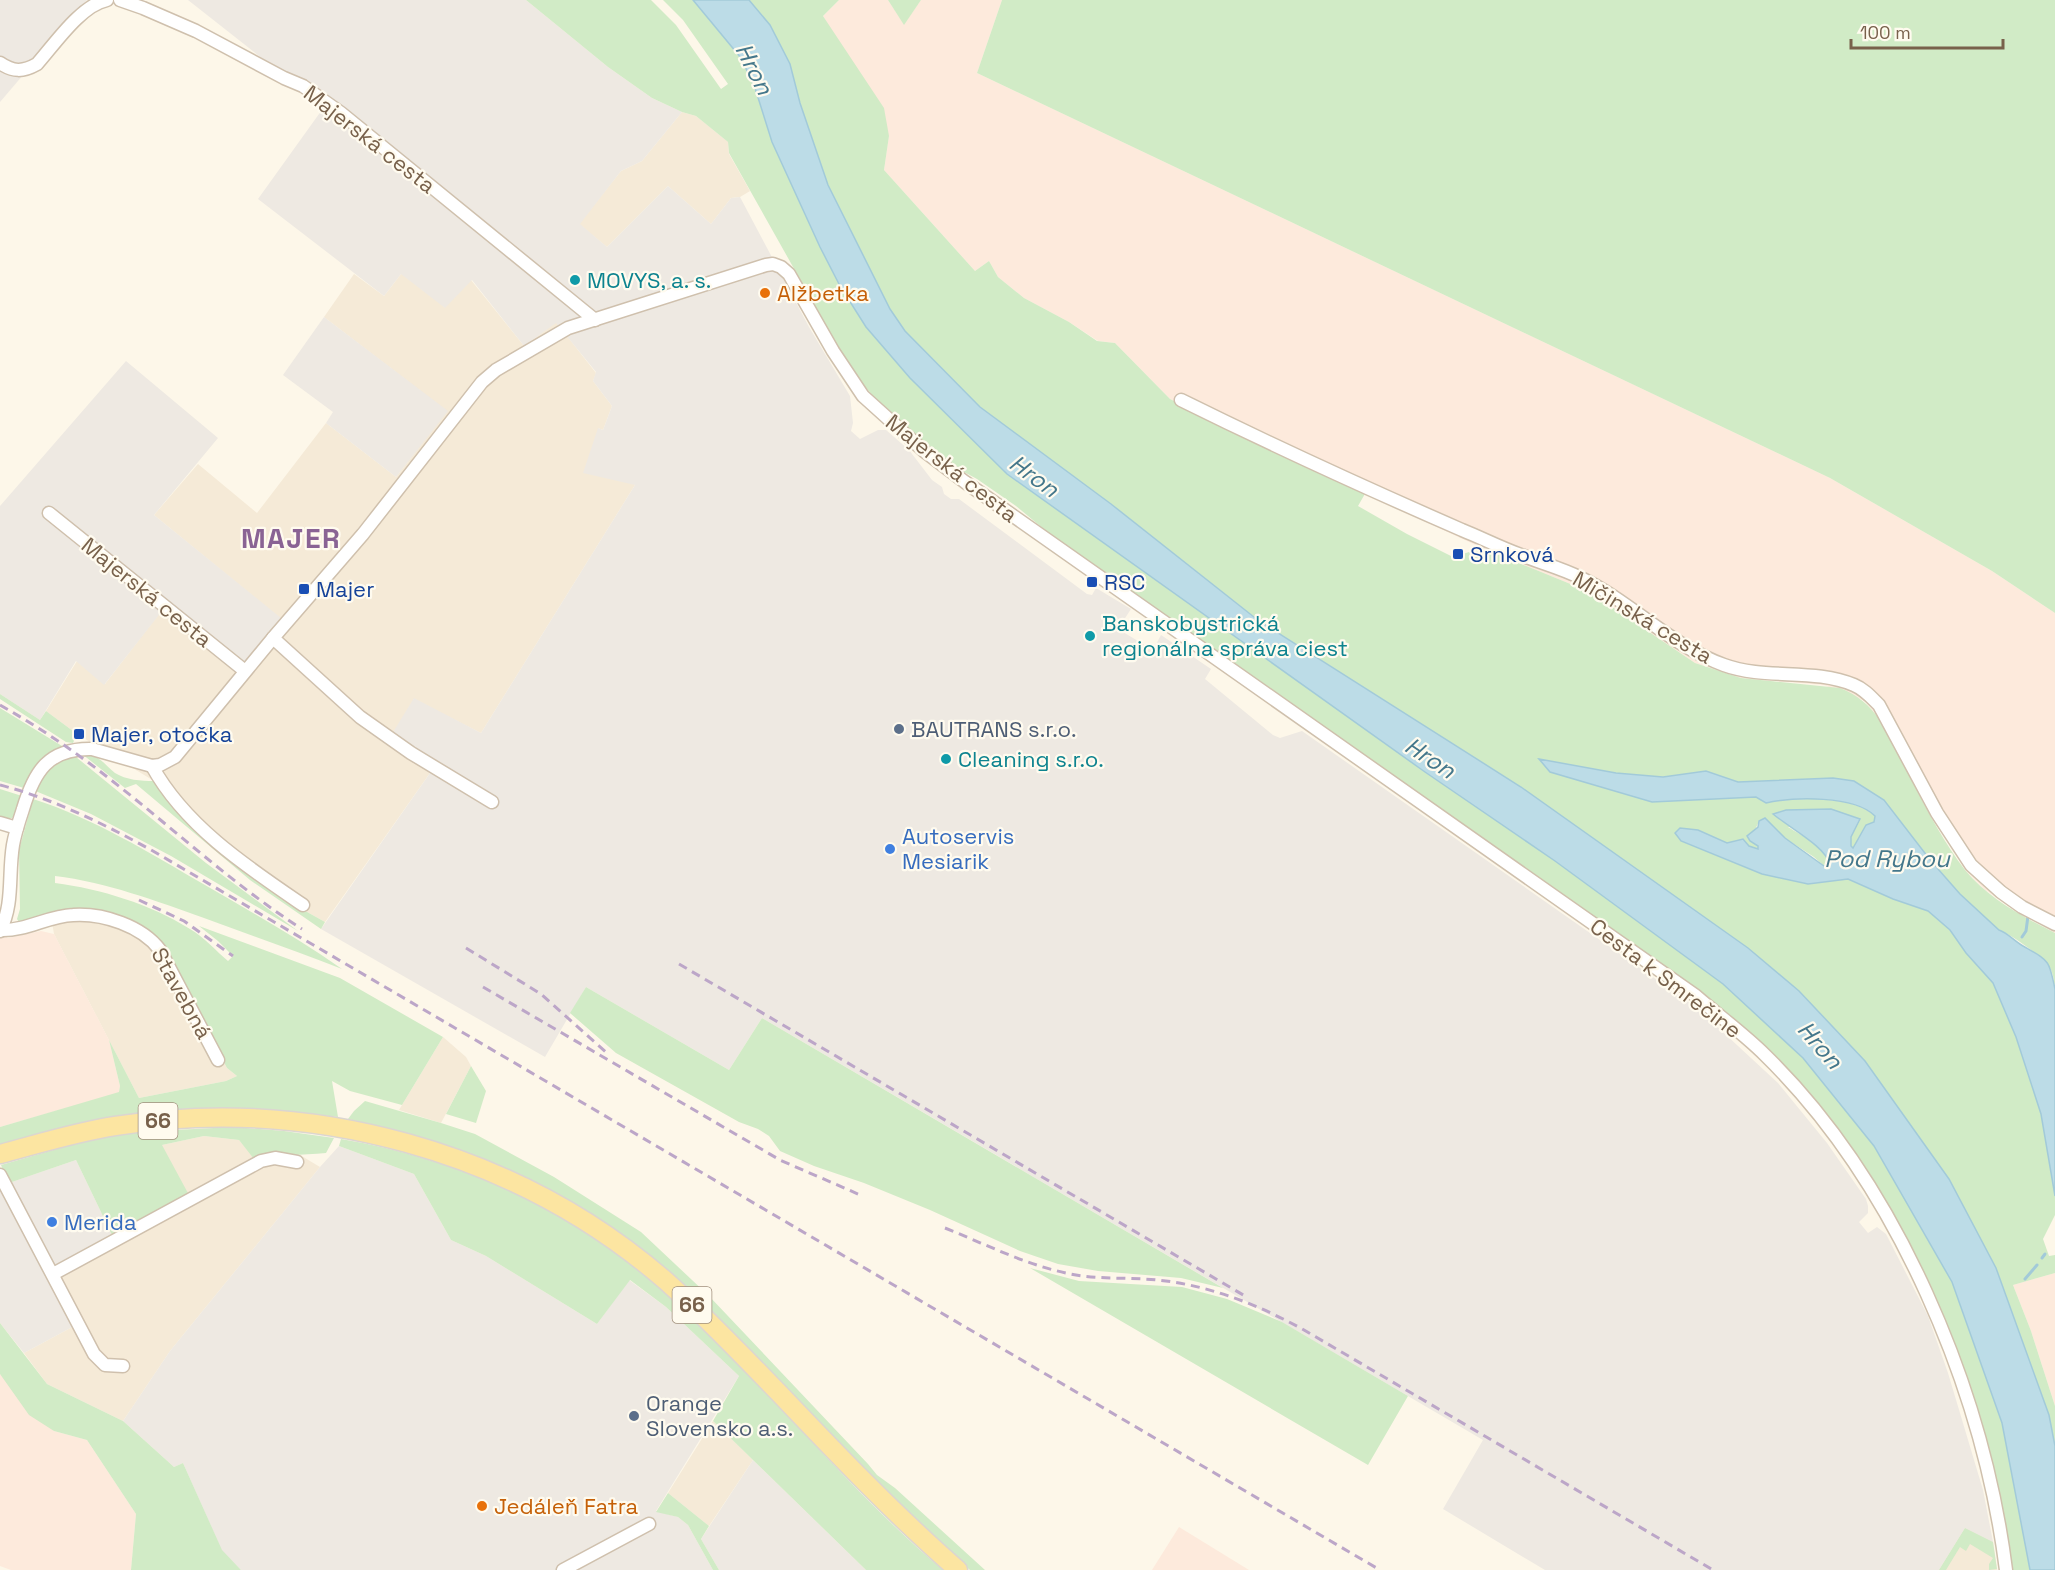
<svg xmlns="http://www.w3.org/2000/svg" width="2055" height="1570" viewBox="0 0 2055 1570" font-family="'Space Grotesk',sans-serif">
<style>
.residential{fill:#f5ead7}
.commercial{fill:#fdeadc}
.industrial{fill:#eee9e2}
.green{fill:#d1ebc6}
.water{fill:#bcdce7;stroke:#a2cad9;stroke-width:1.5}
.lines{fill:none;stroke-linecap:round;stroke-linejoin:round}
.stream{stroke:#a2cad9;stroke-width:3}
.minor-casing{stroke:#cfc0ad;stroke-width:15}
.primary-casing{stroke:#dcd6d0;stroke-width:21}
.minor{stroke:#fff;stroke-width:12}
.primary{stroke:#fce5a1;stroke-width:18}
.rail{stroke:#bca6c8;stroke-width:3;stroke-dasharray:9 6;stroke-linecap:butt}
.culture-dot{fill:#0f9aa8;stroke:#fffbef;stroke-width:2}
.food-dot{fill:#e8710a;stroke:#fffbef;stroke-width:2}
.transit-dot{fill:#1a4fb4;stroke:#fffbef;stroke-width:2}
.service-dot{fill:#5c6f8a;stroke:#fffbef;stroke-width:2}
.shop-dot{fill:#3f7fe0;stroke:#fffbef;stroke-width:2}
.labels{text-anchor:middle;stroke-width:4.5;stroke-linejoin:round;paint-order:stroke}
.shield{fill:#fffbef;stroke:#a08f7c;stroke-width:1.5}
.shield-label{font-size:21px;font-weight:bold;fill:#78614b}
.street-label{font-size:22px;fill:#78614b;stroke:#fffbef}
.culture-label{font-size:22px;fill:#0d838f;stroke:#fffbef;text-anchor:start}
.food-label{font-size:22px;fill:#c56008;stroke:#fffbef;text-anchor:start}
.transit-label{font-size:22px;fill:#164399;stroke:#fffbef;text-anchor:start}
.service-label{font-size:22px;fill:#4e5e75;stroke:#fffbef;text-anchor:start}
.shop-label{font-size:22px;fill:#366cbe;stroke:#fffbef;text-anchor:start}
.water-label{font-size:24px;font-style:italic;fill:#44778b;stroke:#fffbef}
.district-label{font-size:28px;font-weight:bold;letter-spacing:1.5px;fill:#8a6394;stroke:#fffbef}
</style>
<rect width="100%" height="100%" fill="#fdf7e9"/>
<g class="residential">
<polygon points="682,112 696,116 728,142 729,154 750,191 740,197 731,198 711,224 668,186 607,247 579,224 621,171 642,161"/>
<polygon points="354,274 384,296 401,274 471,280 524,346 556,322 596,373 593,381 612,406 603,430 598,428 635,485 481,733 413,699 430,773 325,922 291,903 227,856 154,781 77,734 46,711 77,661 105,684 162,610 281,619 154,515 198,464 257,513 326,423 396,477 447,411 324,317"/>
<polygon points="51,916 140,926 160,939 227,1068 237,1076 226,1081 139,1098 54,934"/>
<polygon points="443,1037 466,1057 471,1066 441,1123 399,1110"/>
<polygon points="204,1136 239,1140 255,1159 277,1155 300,1155 320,1167 170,1351 123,1421 47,1384 24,1353 76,1325 49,1272 162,1145"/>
<polygon points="713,1421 753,1460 709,1526 668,1493"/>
<polygon points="1965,1528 1993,1542 1997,1570 1939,1570"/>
</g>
<g class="commercial">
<polygon points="839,0 888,0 904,24 921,0 1002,0 977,73 1830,478 1992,571 2055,613 2055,933 2014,910 1984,889 1965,870 1921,798 1886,728 1865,701 1824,685 1741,678 1695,663 1590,592 1482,548 1285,456 1170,399 1115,343 1098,341 1069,322 1024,298 998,277 989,261 975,271 884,170 889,136 823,16"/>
<polygon points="41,931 54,934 109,1040 120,1086 119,1093 0,1127 0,933 8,938"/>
<polygon points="2055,1273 2055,1406 2031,1331 2013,1285"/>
<polygon points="0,1374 54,1431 87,1440 136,1514 131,1570 11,1570 0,1566"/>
<polygon points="1179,1527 1249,1570 1152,1570"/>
</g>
<g class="industrial">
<polygon points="0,0 87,0 0,102"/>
<polygon points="188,0 526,0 608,67 652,98 682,112 642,161 621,171 580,224 607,247 668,186 711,224 731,198 740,197 809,327 850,396 853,423 851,431 860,439 878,430 886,430 909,450 932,480 942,487 944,494 951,499 959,499 1087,594 1092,595 1096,588 1131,609 1118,629 1153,650 1161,635 1211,669 1205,679 1273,735 1280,738 1302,731 1697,1008 1778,1083 1827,1143 1866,1199 1868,1206 1868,1213 1859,1222 1868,1233 1877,1227 1886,1234 1928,1316 1948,1373 1983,1490 1993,1542 1965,1528 1939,1570 1545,1570 1443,1509 1483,1440 762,1018 729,1070 586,987 545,1057 321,929 430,773 387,742 414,698 481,733 635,485 583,473 598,428 603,430 612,406 593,381 596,372 556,323 524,346 472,280 445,308 401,274 384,296 258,199 324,107"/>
<polygon points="324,317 448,411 396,477 326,423 333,412 283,375"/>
<polygon points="126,361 218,438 154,515 281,618 239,672 162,611 104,685 76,661 40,720 0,694 0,506"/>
<polygon points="339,1146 414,1174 451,1240 486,1256 597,1324 629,1280 666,1307 739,1376 656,1511 678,1517 688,1525 713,1570 241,1570 222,1551 183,1463 174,1467 123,1421 170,1351 320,1167"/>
<polygon points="76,1160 113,1237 49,1272 76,1325 24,1353 0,1323 0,1186"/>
<polygon points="753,1460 866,1570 719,1570 701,1539"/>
</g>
<g class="green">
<path d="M526 0H651L676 25 721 89 728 84 683 20 663 0H693L741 58 755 88 772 142 820 247 840 286 866 327 910 378 1007 474 1425 772 1555 861 1723 984 1803 1058 1874 1146 1952 1282 2002 1423 2030 1570H2011C1997 1453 1959 1338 1903 1234 1892 1214 1882 1193 1870 1174 1840 1130 1805 1090 1768 1051L1057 540 1016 506 977 479 942 460 884 409 851 370 729 153 728 142 696 116 682 112 652 98 608 67Z"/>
<path d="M749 0H839L823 16 884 108 889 136 884 170 975 271 989 261 998 277 1024 298 1069 322 1097 341 1115 343 1170 399 1285 456 1366 492 1358 506 1407 534 1453 557 1482 548 1590 592 1695 663 1741 678 1840 688C1882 704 1893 745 1913 783 1928 812 1945 844 1965 870 1988 898 2023 917 2055 933V989C2054 984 2054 976 2051 970 2046 959 2011 934 1999 930L1960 894 1931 861 1833 778 1738 782 1706 771 1663 777 1616 773 1540 760 1756 797 1766 803C1794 797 1853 795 1875 816L1874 822 1866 826 1853 848 1851 846V837L1860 820 1788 827C1803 837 1827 846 1830 865L1824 866 1814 857 1785 838 1765 818 1759 821 1750 841 1758 846V850L1727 843 1698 830 1681 841 1762 874 1808 884 1848 879 1893 899 1928 911 1950 930 1966 953 1993 983 2016 1037 2041 1113 2055 1196V1215L2043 1239 2049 1256 2055 1255V1273L2013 1285 2031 1331 2055 1406V1446L2049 1415 1996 1268 1949 1179 1865 1061 1799 991 1748 948 1521 787 1259 621 1111 504 980 407 905 331 890 309 828 185 800 103 789 64 770 25Z"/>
<polygon points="888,0 921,0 904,25"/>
<polygon points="1002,0 2055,0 2055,613 1992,571 1830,478 977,73"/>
<polygon points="0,694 40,720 46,711 77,734 73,743 66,742 0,699"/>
<path d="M0 708 62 746C41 759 33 765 24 788L0 781Z"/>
<path d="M82 754C98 753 104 764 115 773 126 780 141 781 154 781L227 856 291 903 325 922 321 929 250 880 136 784 125 788Z"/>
<path d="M76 757 206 863 298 931 171 856 91 814 33 790C44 774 55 759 76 757Z"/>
<polygon points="0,789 22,796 16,814 12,818 0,818"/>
<path d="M33 799C93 818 150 853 205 885 251 912 298 938 342 969 296 951 250 935 204 918 156 901 106 882 55 876V883C101 889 150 904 190 929 204 937 216 951 228 961L233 956 218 941 199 926 340 978 443 1037 402 1105 350 1091 332 1081 338 1117C280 1110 219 1105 161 1112 106 1119 53 1133 0 1145V1127L119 1092 120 1086 109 1040 139 1098 226 1081 237 1076 227 1068 159 939 140 926 97 914 20 924 17 919 20 909 19 850Z"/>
<polygon points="586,987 729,1070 762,1018 1223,1288 1181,1278 1098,1271 1058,1264 1020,1251 930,1210 864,1183 814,1166 780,1151 769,1136 758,1129 739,1122 616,1053 570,1013"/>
<polygon points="471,1066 486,1091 476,1123 446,1114"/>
<path d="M365 1101 441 1123 475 1134 554 1177 641 1232 709 1296 868 1464 877 1475 895 1488 985 1570H970C896 1508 831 1436 765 1366 729 1329 694 1290 654 1259 561 1185 463 1146 348 1119L354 1111Z"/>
<path d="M234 1127 284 1131 334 1138 326 1153C302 1155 278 1155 254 1159L239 1140 204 1136 162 1145 189 1195 113 1237 76 1160 9 1183 1 1165 88 1140 134 1132Z"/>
<path d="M341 1139C460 1159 573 1211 664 1292 762 1378 842 1485 943 1570H866L713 1421 739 1376 666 1307 630 1280 597 1324 486 1256 451 1240 414 1174 339 1146Z"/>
<polygon points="1030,1268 1079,1281 1182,1287 1227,1299 1282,1322 1408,1396 1368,1465"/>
<polygon points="0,1323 47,1384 123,1421 174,1467 183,1463 222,1550 241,1570 131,1570 136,1514 87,1440 54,1431 29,1415 0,1374"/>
<polygon points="668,1493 709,1526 701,1539 719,1570 713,1570 688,1525 678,1517 656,1512"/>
<polygon points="1965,1528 1993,1542 1997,1569 1989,1570 1989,1564 1993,1558 1970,1544 1966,1551 1960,1547 1946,1570 1939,1570"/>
</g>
<g class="water">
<polygon points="693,0 749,0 770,25 790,64 800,103 828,185 890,309 905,331 980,407 1111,504 1259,621 1521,787 1748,948 1799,991 1865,1061 1949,1179 1996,1268 2049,1415 2055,1446 2055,1570 2030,1570 2002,1423 1952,1282 1874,1146 1803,1058 1723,984 1555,861 1425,772 1007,474 910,378 866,327 840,286 820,247 772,142 755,88 741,58"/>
<path d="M1539 759 1616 773 1663 777 1706 771 1738 782 1833 778 1854 781 1884 800 1931 861 1960 894 1999 930C2008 933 2014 941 2023 946 2049 961 2049 959 2055 989V1196L2041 1114 2016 1037 1993 983 1966 953 1950 930 1928 911 1893 899 1848 879 1808 884 1762 874 1681 841 1675 833 1680 828 1698 830 1727 843 1743 839 1749 846 1758 849V846L1750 841 1747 836 1758 827 1759 821 1765 818 1785 838 1824 866 1830 865C1827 847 1788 827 1773 814L1786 810 1831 809 1860 819 1851 837V846L1853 848 1866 825 1874 822 1875 816C1854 795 1794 797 1766 803L1756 797 1652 802 1550 772Z"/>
</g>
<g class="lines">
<g class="stream">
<polyline points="2022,937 2026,931 2028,916"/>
<polyline points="2042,1258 2045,1254"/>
<polyline points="2025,1279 2037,1265"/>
</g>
<defs>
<g id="minor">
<polyline points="120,0 143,8 196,31 284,78 303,86 341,113 595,320"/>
<path d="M0 63C13 72 23 72 37 64 54 45 81 5 107 0"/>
<path d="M1181 400C1274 446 1368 489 1462 530 1482 538 1501 548 1521 555 1541 563 1561 568 1581 578 1631 602 1671 646 1724 665 1765 680 1814 668 1854 685 1864 689 1871 697 1879 705L1937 813 1971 865 2001 892 2022 907 2055 924"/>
<polyline points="49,513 245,671"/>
<polyline points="273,638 360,717 411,753 492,802"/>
<path d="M152 766C185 826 247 867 303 905"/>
<polyline points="0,823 17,828"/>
<path d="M1 930C26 931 48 916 73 915 103 913 142 926 160 950L218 1060"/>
<path d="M0 931C14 904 8 875 13 845 15 833 19 821 23 809 34 772 48 748 92 749L152 766 160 765 175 757 273 638 363 534 482 382 496 370 568 328 766 265 773 264 781 267 789 274 833 351 863 396 924 451 965 482 1696 996C1719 1016 1744 1034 1765 1055 1897 1184 1983 1389 2006 1570"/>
<polyline points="0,1175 94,1354 105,1365 123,1366"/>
<polyline points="53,1274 261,1161 275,1158 297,1162"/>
<polyline points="563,1570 649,1524"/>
</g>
<path id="primary" d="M0 1154C38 1144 76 1132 115 1126 310 1095 516 1151 666 1281 705 1316 741 1354 778 1392 836 1453 894 1514 958 1570"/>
</defs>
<use href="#minor" class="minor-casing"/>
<use href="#primary" class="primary-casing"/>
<use href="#minor" class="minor"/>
<use href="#primary" class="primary"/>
<g class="rail">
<path d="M0 705C37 726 73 750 106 776 172 827 232 884 302 929"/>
<path d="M0 785C54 799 104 824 153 851L1380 1570"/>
<polyline points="139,900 184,921 233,956"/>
<polyline points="466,948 541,994 608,1054"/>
<polyline points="679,964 1245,1296"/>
<polyline points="483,987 780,1160 858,1194"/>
<path d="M945 1228C985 1244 1024 1264 1066 1273 1096 1280 1127 1277 1157 1280 1209 1285 1259 1305 1304 1330L1713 1570"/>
</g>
</g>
<g class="culture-dot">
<circle cx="575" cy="280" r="6"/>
<circle cx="1090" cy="636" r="6"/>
<circle cx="946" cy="759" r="6"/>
</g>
<g class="food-dot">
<circle cx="765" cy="293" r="6"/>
<circle cx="482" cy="1506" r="6"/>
</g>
<g class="transit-dot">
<rect x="1452" y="548" width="12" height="12" rx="3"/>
<rect x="1086" y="576" width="12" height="12" rx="3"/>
<rect x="298" y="583" width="12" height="12" rx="3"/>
<rect x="73" y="728" width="12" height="12" rx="3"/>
</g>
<g class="service-dot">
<circle cx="899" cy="729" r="6"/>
<circle cx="634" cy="1416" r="6"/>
</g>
<g class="shop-dot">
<circle cx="890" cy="849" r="6"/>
<circle cx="52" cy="1222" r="6"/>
</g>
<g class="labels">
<g class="shield">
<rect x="138.5" y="1103" width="39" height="36" rx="4.5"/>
<rect x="672.5" y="1287" width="39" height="36" rx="4.5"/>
</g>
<g class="shield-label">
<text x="158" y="1128">66</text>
<text x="692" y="1312">66</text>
</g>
<g class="street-label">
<text transform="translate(370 139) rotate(38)" y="8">Majerská cesta</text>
<text transform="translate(952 468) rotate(38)" y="8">Majerská cesta</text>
<text transform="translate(147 592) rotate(39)" y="8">Majerská cesta</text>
<text transform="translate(1643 617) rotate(31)" y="8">Mičinská cesta</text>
<text transform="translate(1666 978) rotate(37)" y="8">Cesta k Smrečine</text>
<text transform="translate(182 993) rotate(61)" y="8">Stavebná</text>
</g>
<g class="culture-label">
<text x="587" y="288">MOVYS, a. s.</text>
<text x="1102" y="631">Banskobystrická<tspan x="1102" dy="25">regionálna správa ciest</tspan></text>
<text x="958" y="767">Cleaning s.r.o.</text>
</g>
<g class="food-label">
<text x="777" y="301">Alžbetka</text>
<text x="494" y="1514">Jedáleň Fatra</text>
</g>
<g class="transit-label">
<text x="1470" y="562">Srnková</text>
<text x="1104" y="590">RSC</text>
<text x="316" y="597">Majer</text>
<text x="91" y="742">Majer, otočka</text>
</g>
<g class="service-label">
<text x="911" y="737">BAUTRANS s.r.o.</text>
<text x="646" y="1411">Orange<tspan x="646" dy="25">Slovensko a.s.</tspan></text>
</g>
<g class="shop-label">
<text x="902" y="844">Autoservis<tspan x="902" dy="25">Mesiarik</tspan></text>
<text x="64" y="1230">Merida</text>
</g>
<g class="water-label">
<text transform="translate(754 69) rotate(63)" y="8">Hron</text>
<text transform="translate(1034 476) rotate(36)" y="8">Hron</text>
<text transform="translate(1430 758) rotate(33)" y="8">Hron</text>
<text x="1887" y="867">Pod Rybou</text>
<text transform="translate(1820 1045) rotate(49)" y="8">Hron</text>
</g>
<g class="district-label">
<text x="291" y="548">MAJER</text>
</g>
</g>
<path d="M1851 39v9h152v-9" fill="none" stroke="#78614b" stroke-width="3"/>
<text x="1860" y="39" font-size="18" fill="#78614b" stroke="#fffbef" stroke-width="4.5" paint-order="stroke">100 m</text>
</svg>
